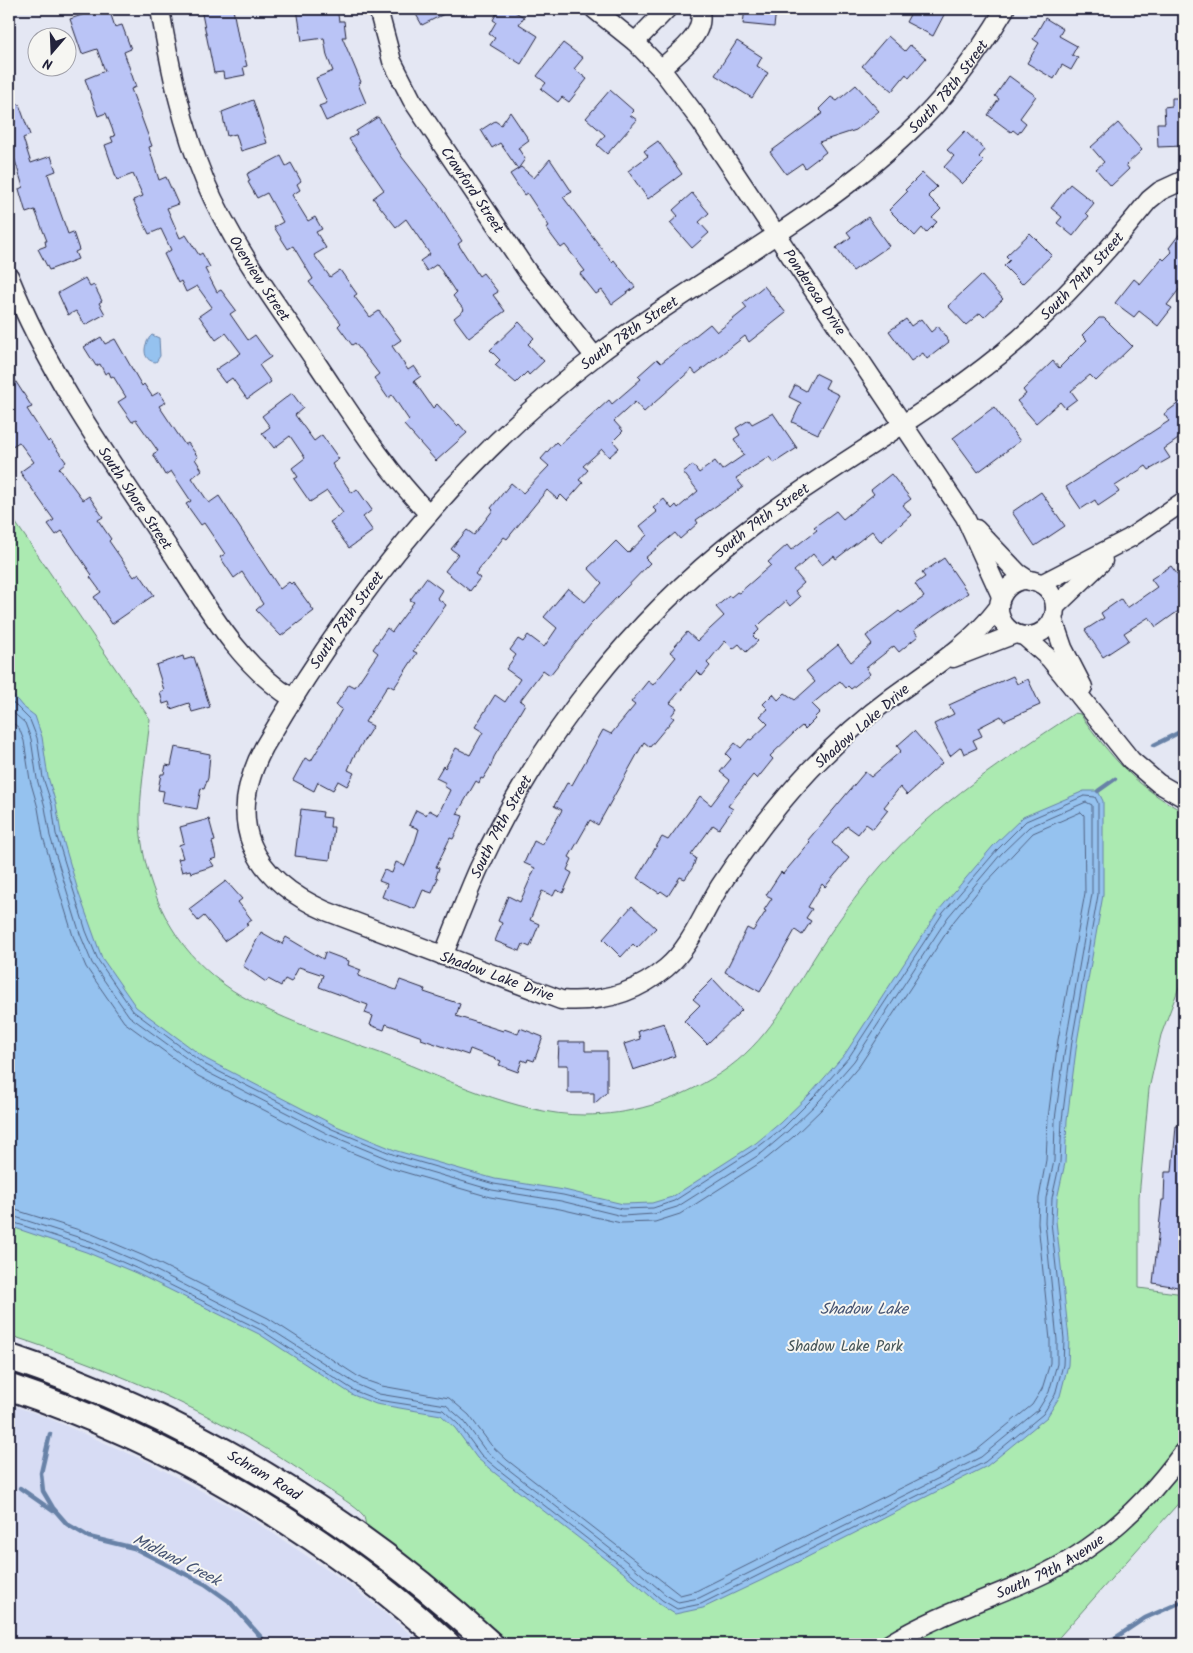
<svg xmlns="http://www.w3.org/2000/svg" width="1193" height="1653" viewBox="0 0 1193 1653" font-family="Kalam,sans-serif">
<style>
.built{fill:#d7dcf4}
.green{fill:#abeab1;stroke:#668676}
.water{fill:#95c2ef;stroke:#6782a7}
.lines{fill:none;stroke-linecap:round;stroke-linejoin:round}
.shore{stroke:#506283;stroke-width:1}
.stream{stroke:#6782a7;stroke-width:4.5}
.building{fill:#bac4f6;stroke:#22223b}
.street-casing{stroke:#22223b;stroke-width:21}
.secondary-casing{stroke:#22223b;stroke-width:29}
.street{stroke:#f6f6f2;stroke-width:18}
.secondary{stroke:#f6f6f2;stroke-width:25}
.labels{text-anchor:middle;stroke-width:4;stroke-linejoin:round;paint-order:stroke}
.street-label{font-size:15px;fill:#22223b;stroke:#f6f6f2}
.park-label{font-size:15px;fill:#445458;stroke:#f6f6f2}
.water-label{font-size:16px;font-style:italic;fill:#445271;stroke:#f6f6f2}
</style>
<rect width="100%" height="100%" fill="#e4e7f3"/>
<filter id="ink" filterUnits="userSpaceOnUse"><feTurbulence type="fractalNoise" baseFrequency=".02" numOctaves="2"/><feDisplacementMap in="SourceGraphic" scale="10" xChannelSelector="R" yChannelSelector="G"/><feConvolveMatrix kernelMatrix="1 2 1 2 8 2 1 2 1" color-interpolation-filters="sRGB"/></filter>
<g filter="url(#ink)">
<polygon class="built" points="9,1404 48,1418 148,1462 244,1514 347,1583 423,1644 9,1644"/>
<path class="green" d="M9 513 150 719C147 750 141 782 140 813 139 850 152 896 172 928 187 953 208 974 232 990 277 1019 330 1035 380 1053 442 1077 516 1115 584 1115 630 1115 672 1102 711 1079 763 1049 784 1006 814 958 834 926 856 895 881 866 936 803 1006 759 1075 713L1080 714C1111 757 1136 787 1184 812V974L1161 1035 1149 1089 1139 1197V1288L1184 1294V1497L1053 1644H512L460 1600 366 1526C365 1523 365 1518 363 1515 357 1507 335 1494 326 1488 230 1419 121 1372 9 1335Z"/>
<g class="water">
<path d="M152 335 159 338 160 356 156 362C141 361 143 343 152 335Z"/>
<polygon points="9,690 22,706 35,716 42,737 48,777 56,804 61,833 79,894 102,958 136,1007 206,1059 334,1125 397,1151 495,1179 564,1190 623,1204 652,1203 672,1197 756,1143 780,1123 812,1092 845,1054 939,910 993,846 1023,817 1084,791 1098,791 1103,801 1103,895 1077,1042 1067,1120 1065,1163 1057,1199 1056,1221 1069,1339 1068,1365 1060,1396 1047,1417 987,1466 762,1580 703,1608 675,1614 659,1604 624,1573 496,1474 477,1458 455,1428 441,1415 376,1404 353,1395 259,1334 136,1273 86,1252 9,1226"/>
</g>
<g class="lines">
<g class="shore">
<polyline points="9,699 30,720 37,738 43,778 52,805 56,834 86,931 98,960 133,1011 204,1064 332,1129 395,1155 494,1184 563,1195 622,1209 653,1208 674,1201 758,1147 784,1127 816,1095 849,1057 943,913 997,850 1026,821 1084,796 1095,797 1098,803 1098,895 1072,1041 1062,1120 1060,1162 1052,1198 1051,1222 1064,1339 1063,1365 1055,1395 1043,1414 985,1462 701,1604 677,1609 662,1600 627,1570 499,1470 481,1455 459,1425 443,1410 378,1400 355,1391 261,1330 138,1269 88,1247 9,1221"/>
<polyline points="9,709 25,723 31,739 37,779 45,807 50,836 80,934 92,963 129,1016 201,1069 330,1135 393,1161 492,1190 561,1201 622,1216 654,1214 677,1207 762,1153 788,1131 820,1100 854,1061 948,917 1001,854 1029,827 1086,802 1092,805 1092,894 1066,1041 1055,1119 1054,1161 1046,1198 1045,1222 1057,1340 1057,1364 1049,1392 1038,1410 981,1457 699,1598 678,1602 666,1595 631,1565 503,1465 485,1450 464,1421 446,1405 379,1394 358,1385 264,1325 141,1263 90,1241 9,1215"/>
<polyline points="9,720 19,728 24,741 30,780 38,808 43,837 73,936 86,967 124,1022 198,1076 326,1142 390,1168 490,1197 560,1209 621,1223 655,1222 680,1214 766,1159 793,1137 826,1105 860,1065 954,921 979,890 1033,833 1081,812 1084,815 1085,893 1058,1040 1048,1118 1046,1160 1039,1198 1038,1223 1050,1340 1050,1363 1042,1389 1032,1405 977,1450 696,1591 680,1595 507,1460 491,1445 469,1415 449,1398 382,1386 362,1379 268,1318 144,1256 92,1234 9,1208"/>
</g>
<g class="stream">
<polyline points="1154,745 1184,730"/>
<polyline points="1098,791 1115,779"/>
<polyline points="50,1434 41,1473 43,1491 53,1508 67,1524 89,1537 134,1548 205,1584 229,1601 267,1644"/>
<polyline points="20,1488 53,1511"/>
<polyline points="1098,1644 1115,1638 1145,1618 1184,1601"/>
</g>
</g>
<g class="building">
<polygon points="100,9 109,9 115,27 122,25 131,49 124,52 136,87 131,89 152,146 149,147 159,180 166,177 178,204 167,208 180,238 186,235 199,255 202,253 210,267 205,269 217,292 221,290 236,310 230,314 248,340 255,335 271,357 259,365 271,382 247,399 232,378 225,383 215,370 241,353 226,333 216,340 199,316 212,307 197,286 186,292 181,281 178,283 164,254 171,250 161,229 149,234 133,200 143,196 133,174 117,180 105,145 113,142 111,137 115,136 106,113 98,116 85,79 105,71 97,49 82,54 70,19"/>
<polygon points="201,9 233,9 239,42 241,42 247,66 243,67 245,75 224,79 223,72 214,73"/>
<polygon points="297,9 337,9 339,21 344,21 346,37 342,37 361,82 358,84 366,103 326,121 319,106 327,103 316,78 333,71 327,56 324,38 302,41"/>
<polygon points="413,9 454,9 422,25"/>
<polygon points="499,9 510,9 524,17 519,24 538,36 521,64 490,45 495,38 489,34 496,22 493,20"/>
<polygon points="745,9 783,9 775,18 774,27 743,24"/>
<polygon points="913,9 947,9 933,36 906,22"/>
<polygon points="1045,18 1063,29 1059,36 1077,46 1072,55 1078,58 1071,70 1062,65 1054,79 1027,63 1039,43 1033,39"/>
<polygon points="888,36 905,51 910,45 926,58 909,78 906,74 892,91 862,66"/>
<polygon points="737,41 762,57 757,66 768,73 752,98 715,75"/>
<polygon points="563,43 583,58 574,69 587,79 569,102 562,97 558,102 541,89 546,83 537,76"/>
<polygon points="1009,76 1036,96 1020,118 1026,123 1018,134 1013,130 1011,132 988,115 999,99 995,96"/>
<polygon points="856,85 879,111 856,130 819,142 826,152 805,168 802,163 786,174 770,152 823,113 819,109 831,97 837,101"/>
<polygon points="610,90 634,111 630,115 637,120 607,154 597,145 605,135 586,118"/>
<polygon points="1172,98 1184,98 1183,146 1158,147 1157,123 1165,123 1164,107 1172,106"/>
<polygon points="253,100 267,143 241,151 236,134 227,136 222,112"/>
<polygon points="19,104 30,135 23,138 31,163 51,156 56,171 48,174 57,203 68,234 73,232 79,250 75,252 78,259 49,270 38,249 46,246 45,241 47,241 35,210 26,213 19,189 23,187 14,157 9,159 9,107"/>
<polygon points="510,112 529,140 518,148 525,159 518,169 500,143 492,148 481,130 495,121 501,125"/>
<polygon points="378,117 402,157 438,203 462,241 458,244 479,276 483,273 498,292 493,295 505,311 469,338 454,318 464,310 453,296 456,293 437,264 427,271 420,261 430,254 406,219 396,227 373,198 384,190 349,139 357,134 356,131"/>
<polygon points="1118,123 1142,150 1126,165 1129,169 1111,186 1096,169 1104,162 1091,147"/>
<polygon points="965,131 985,150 979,157 984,162 962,184 944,167 954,156 947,150"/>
<polygon points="658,141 682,174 648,199 628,171 648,156 644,151"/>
<polygon points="281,156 286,166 291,163 301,181 297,184 300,190 292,195 308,221 315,217 322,229 316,232 326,248 314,255 330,277 340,270 357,294 354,296 370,317 379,311 401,340 392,346 408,370 414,366 421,376 414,381 433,408 437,404 457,426 459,424 467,433 436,461 404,425 409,420 392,395 388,398 374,378 379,374 355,343 352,345 338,326 341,323 309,282 313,279 293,246 288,249 274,227 283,222 267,193 257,198 248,182 250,181 247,174"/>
<polygon points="550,159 572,192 563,197 612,262 614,260 635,287 612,304 602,290 596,294 580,274 585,271 565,245 561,248 546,228 549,226 527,193 524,195 510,174 521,167 534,178"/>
<polygon points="922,173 937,187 928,196 941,209 932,218 937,222 926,233 922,228 915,236 889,210 907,192 905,190"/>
<polygon points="1070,184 1094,203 1086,213 1089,216 1073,236 1057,223 1062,217 1051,208"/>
<polygon points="692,193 709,213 699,222 709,233 692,248 670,223 678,216 673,210"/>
<polygon points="868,217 889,246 853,271 836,248 851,237 847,232"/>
<polygon points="1184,228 1184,283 1167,305 1172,308 1158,326 1139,311 1134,317 1115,303 1134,279 1140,284 1162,258 1164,260 1172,252 1169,248"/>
<polygon points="1030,233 1052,255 1022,284 1004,266 1010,260 1006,256"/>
<polygon points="981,275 1003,299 984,317 980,313 966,325 948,306"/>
<polygon points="85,278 90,287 94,285 102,301 99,303 105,314 85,325 76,311 68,315 58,293"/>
<polygon points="764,286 786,313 749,342 745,336 696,374 692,369 644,412 635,402 614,421 623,431 613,441 619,448 609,457 602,449 583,466 588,470 579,480 583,483 567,501 561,495 557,499 547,490 507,539 504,537 475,574 480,578 470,591 445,571 458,554 451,549 467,530 474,535 493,510 491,508 511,483 523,493 549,466 541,459 556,442 559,445 609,400 612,404 641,379 638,376 657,359 661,363 710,324 717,332 747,308 743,303"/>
<polygon points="1099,318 1104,318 1132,346 1096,381 1090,375 1071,391 1077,399 1065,408 1060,402 1036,423 1017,401 1026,394 1023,390 1053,361 1059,368 1087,340 1082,335"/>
<polygon points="906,319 911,326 921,319 931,332 938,326 949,342 927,359 923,353 911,361 889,331"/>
<polygon points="519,322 534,338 528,344 544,361 529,375 527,372 516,383 495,365 500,360 490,350"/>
<polygon points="101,337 105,344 115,339 142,386 144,384 152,396 159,392 166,402 159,406 185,445 188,443 198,457 195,459 202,470 192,478 209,503 219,496 280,589 289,582 291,584 293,582 314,611 281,636 256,610 263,604 242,572 234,578 220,557 225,554 204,523 201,525 186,504 191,501 171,471 165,475 153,454 158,451 136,420 132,422 118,402 126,397 113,376 111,377 109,372 105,374 100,364 96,366 84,347"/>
<polygon points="9,371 32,407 27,409 48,442 50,440 66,462 59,468 83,500 89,496 103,517 98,520 111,539 109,541 134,577 139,573 154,595 112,624 94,597 101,592 90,577 92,575 62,531 56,535 48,524 54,520 20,472 34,462 19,442 9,448"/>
<polygon points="815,373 829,380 825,388 839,395 818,434 792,422 801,403 789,397 795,385 806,391"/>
<polygon points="292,393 303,408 295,415 314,441 322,435 339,459 332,464 352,493 357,489 372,510 363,517 373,531 349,548 330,522 343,513 327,491 310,502 294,479 298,477 292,468 305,458 290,436 274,448 262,433 270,427 262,416"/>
<polygon points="1184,399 1184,435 1164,449 1170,458 1149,470 1146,466 1115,486 1119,492 1098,506 1095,500 1081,509 1066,487 1169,421 1164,414"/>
<polygon points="994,407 1020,441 978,472 953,438"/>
<polygon points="773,413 797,448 774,463 769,457 736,478 743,487 696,520 698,523 680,539 675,533 645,558 650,563 590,625 550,675 543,670 520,701 525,704 494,757 491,766 483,779 481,778 479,783 476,781 457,814 463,816 460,825 453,839 450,838 436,867 439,868 436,877 438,878 432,893 423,890 415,909 382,897 387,884 379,881 384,870 392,873 396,862 405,866 415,842 419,829 409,825 416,810 426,815 429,810 438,815 450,790 444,786 446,783 436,778 443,766 445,768 456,748 470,755 483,732 475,727 495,695 505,702 520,679 506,669 516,655 510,650 518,639 523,642 528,635 544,647 557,628 544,617 568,588 585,602 602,583 588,568 602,555 616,541 628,553 647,535 640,526 657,512 653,508 664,499 672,509 676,505 678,508 698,491 683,472 693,465 699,473 715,461 722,470 744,455 734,439 740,435 736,428 749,420 752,424"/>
<polygon points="891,474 911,499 903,505 911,515 881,542 872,531 836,559 834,556 822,565 813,554 794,571 804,583 795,591 800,597 790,606 786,601 762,622 757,627 759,630 753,636 758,641 746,652 739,644 733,649 725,641 707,663 710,666 702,676 697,671 670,703 677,708 671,716 674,718 650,747 644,742 598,825 590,820 569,857 572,859 567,870 572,873 563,893 556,890 553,896 542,891 530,920 539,924 530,947 523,944 520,951 495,941 502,923 498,921 508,896 520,902 535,868 524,863 534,841 542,845 562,810 554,806 567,783 572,785 603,730 611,734 635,705 631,702 648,681 653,685 676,657 670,652 687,632 697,641 724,616 716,607 729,596 731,597 737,592 739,593 771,565 768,562 787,545 791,550 817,530 814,527 836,511 843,519 874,494 871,490"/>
<polygon points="1041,492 1065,526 1035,546 1012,512"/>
<polygon points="944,558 968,593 914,630 918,636 899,652 894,646 866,668 870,674 851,689 848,686 846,688 840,681 812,704 820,712 814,718 815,719 805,729 802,726 797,730 770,756 773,759 757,779 753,775 728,806 733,809 719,829 713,825 691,855 696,858 693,867 685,879 680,877 668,896 661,891 659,893 637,878 662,837 668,840 700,796 711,805 730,780 720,772 731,759 726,754 735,743 741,748 749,739 751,740 768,724 760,716 768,709 763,704 773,694 778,700 785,693 795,700 815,682 806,671 838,645 851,662 872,644 866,636 899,611 901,613 924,597 915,584 925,577 922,573"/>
<polygon points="1171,566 1183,582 1177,587 1184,597 1184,607 1156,627 1149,617 1124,633 1129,640 1103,657 1085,630 1104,618 1101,613 1121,599 1127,608 1157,587 1151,579"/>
<polygon points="426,578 442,590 437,598 446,605 413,651 417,653 394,688 388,685 365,722 373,726 353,758 348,770 354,773 347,786 338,781 333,790 318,782 314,791 293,780 305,758 311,761 342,709 336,705 349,684 355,687 378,653 373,649 387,628 392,632 414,602 410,600"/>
<polygon points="183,656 184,660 194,657 210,707 192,712 189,703 171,709 169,702 163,704 160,692 164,690 156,665"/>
<polygon points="1013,676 1017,684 1028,679 1040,705 1004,721 1001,716 978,728 982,736 973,740 977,748 964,754 961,747 950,756 934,724 954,714 949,705"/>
<polygon points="914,731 942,763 907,795 900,787 884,807 888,810 873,829 866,824 858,834 847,826 832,843 849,858 825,887 822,884 808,907 812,909 806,918 811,921 802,935 795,930 760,992 725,972 747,928 753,931 766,911 764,910 772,898 766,895 781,872 783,874 810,842 808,840 865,772 871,777 901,751 897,746"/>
<polygon points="175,747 210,754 208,778 204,789 201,788 197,809 162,802 164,791 158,790 161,774 164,774 166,765 171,766"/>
<polygon points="301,809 323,812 322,817 331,818 330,827 334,827 330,860 295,856"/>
<polygon points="209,819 215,841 212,842 216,858 210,860 214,866 191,873 190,870 182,872 178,859 183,858 179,845 184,843 180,827"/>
<polygon points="226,881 242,899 238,902 252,920 246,924 248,925 224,941 204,916 198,921 189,909"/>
<polygon points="632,906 656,928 637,948 633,944 621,957 603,939"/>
<polygon points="261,932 282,944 286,937 323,959 325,952 349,961 348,965 361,970 358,976 396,990 400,980 425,989 424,992 460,1004 456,1016 503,1031 504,1029 518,1034 520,1028 543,1037 534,1061 528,1059 527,1062 522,1060 518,1072 499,1065 501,1061 470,1049 468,1055 421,1039 422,1037 386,1024 384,1030 370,1025 373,1016 365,1013 368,1005 319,987 323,975 299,967 291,982 285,979 281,986 268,979 266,982 243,966"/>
<polygon points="713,979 742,1010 707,1044 684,1021 700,1005 693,999"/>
<polygon points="664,1023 675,1056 633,1070 624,1044 640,1039 638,1031"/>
<polygon points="559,1042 585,1042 585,1051 607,1051 607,1092 594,1104 594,1093 568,1093 568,1065 558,1065"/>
<polygon points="1176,1126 1184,1126 1184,1288 1153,1283 1162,1200 1164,1200 1165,1172 1172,1172"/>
</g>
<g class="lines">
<defs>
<g id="street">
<path id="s1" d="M160 9C170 68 182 126 205 181 233 247 278 306 318 365 353 417 385 469 429 514"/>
<path id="s2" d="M378 9 392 61 412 100 527 271 595 357"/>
<path id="s3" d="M594 9 635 42 661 69 701 122 965 517 1001 596"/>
<polyline points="635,42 667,9"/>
<path d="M661 69C677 53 708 34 699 9"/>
<path id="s4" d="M9 276C49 375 107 456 166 544 203 599 235 662 292 698"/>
<polyline points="976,529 1018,573 1030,581"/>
<circle cx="1027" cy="608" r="28"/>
<polyline points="1041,584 1130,538 1184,501"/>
<polyline points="1055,607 1103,561"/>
<path id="s5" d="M998 608C970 645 929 670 892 697 862 719 835 744 810 770 776 806 747 845 720 886 703 913 691 947 666 968 635 994 600 1003 561 1000L326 911C251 878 224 822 264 747 350 599 458 461 596 356 697 279 814 222 907 134 946 98 978 54 1005 9"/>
<polyline points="1053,619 1063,648 1083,687"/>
<polyline points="1024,636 1050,659 1131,760 1158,783 1184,798"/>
<polyline points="953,658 1015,634"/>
<path id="s6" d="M443 956C455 927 466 897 479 868 539 739 630 622 742 534 831 464 934 413 1019 339 1066 297 1109 250 1149 200L1160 191 1184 180"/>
<path id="s7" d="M889 1644C935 1616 985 1600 1035 1578 1096 1551 1145 1505 1184 1451"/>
</g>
<g id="secondary">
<path id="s8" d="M9 1357C188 1417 351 1515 490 1644"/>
<path d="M9 1387C167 1440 324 1531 447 1644"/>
</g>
</defs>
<use href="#street" class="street-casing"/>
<use href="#secondary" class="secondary-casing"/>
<use href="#street" class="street"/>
<use href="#secondary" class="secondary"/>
</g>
</g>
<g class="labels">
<g class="street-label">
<text dy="5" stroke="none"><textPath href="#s5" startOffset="2024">South 78th Street</textPath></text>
<text dy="5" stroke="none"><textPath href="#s2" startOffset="206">Crawford Street</textPath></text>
<text dy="5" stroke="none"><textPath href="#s6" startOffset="952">South 79th Street</textPath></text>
<text dy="5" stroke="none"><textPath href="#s1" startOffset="290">Overview Street</textPath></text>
<text dy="5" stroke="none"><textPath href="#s3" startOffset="361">Ponderosa Drive</textPath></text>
<text dy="5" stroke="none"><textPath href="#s5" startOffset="1619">South 78th Street</textPath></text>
<text dy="5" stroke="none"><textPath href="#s4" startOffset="256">South Shore Street</textPath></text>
<text dy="5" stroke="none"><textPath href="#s6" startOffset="548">South 79th Street</textPath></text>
<text dy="5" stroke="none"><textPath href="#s5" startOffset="1214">South 78th Street</textPath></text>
<text transform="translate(862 726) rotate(-41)" y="5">Shadow Lake Drive</text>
<text dy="5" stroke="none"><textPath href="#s6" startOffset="142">South 79th Street</textPath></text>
<text transform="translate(497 976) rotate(20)" y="5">Shadow Lake Drive</text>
<text dy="5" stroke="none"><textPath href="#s8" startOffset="282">Schram Road</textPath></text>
<text dy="5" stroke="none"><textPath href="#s7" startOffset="179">South 79th Avenue</textPath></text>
</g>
<g class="park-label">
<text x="845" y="1351">Shadow Lake Park</text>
</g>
<g class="water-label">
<text x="864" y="1314">Shadow Lake</text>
<text transform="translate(177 1559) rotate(27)" y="6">Midland Creek</text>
</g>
</g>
<rect width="1193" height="1653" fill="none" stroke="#f6f6f2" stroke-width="30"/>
<rect x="15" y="15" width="1163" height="1623" fill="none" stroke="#22223b" stroke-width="2" filter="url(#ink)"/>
<g transform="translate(52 52) rotate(199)"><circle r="24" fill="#f6f6f2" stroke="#a1a1a9"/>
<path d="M0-4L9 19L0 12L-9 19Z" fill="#22223b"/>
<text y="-8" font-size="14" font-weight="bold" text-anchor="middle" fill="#22223b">N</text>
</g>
</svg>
